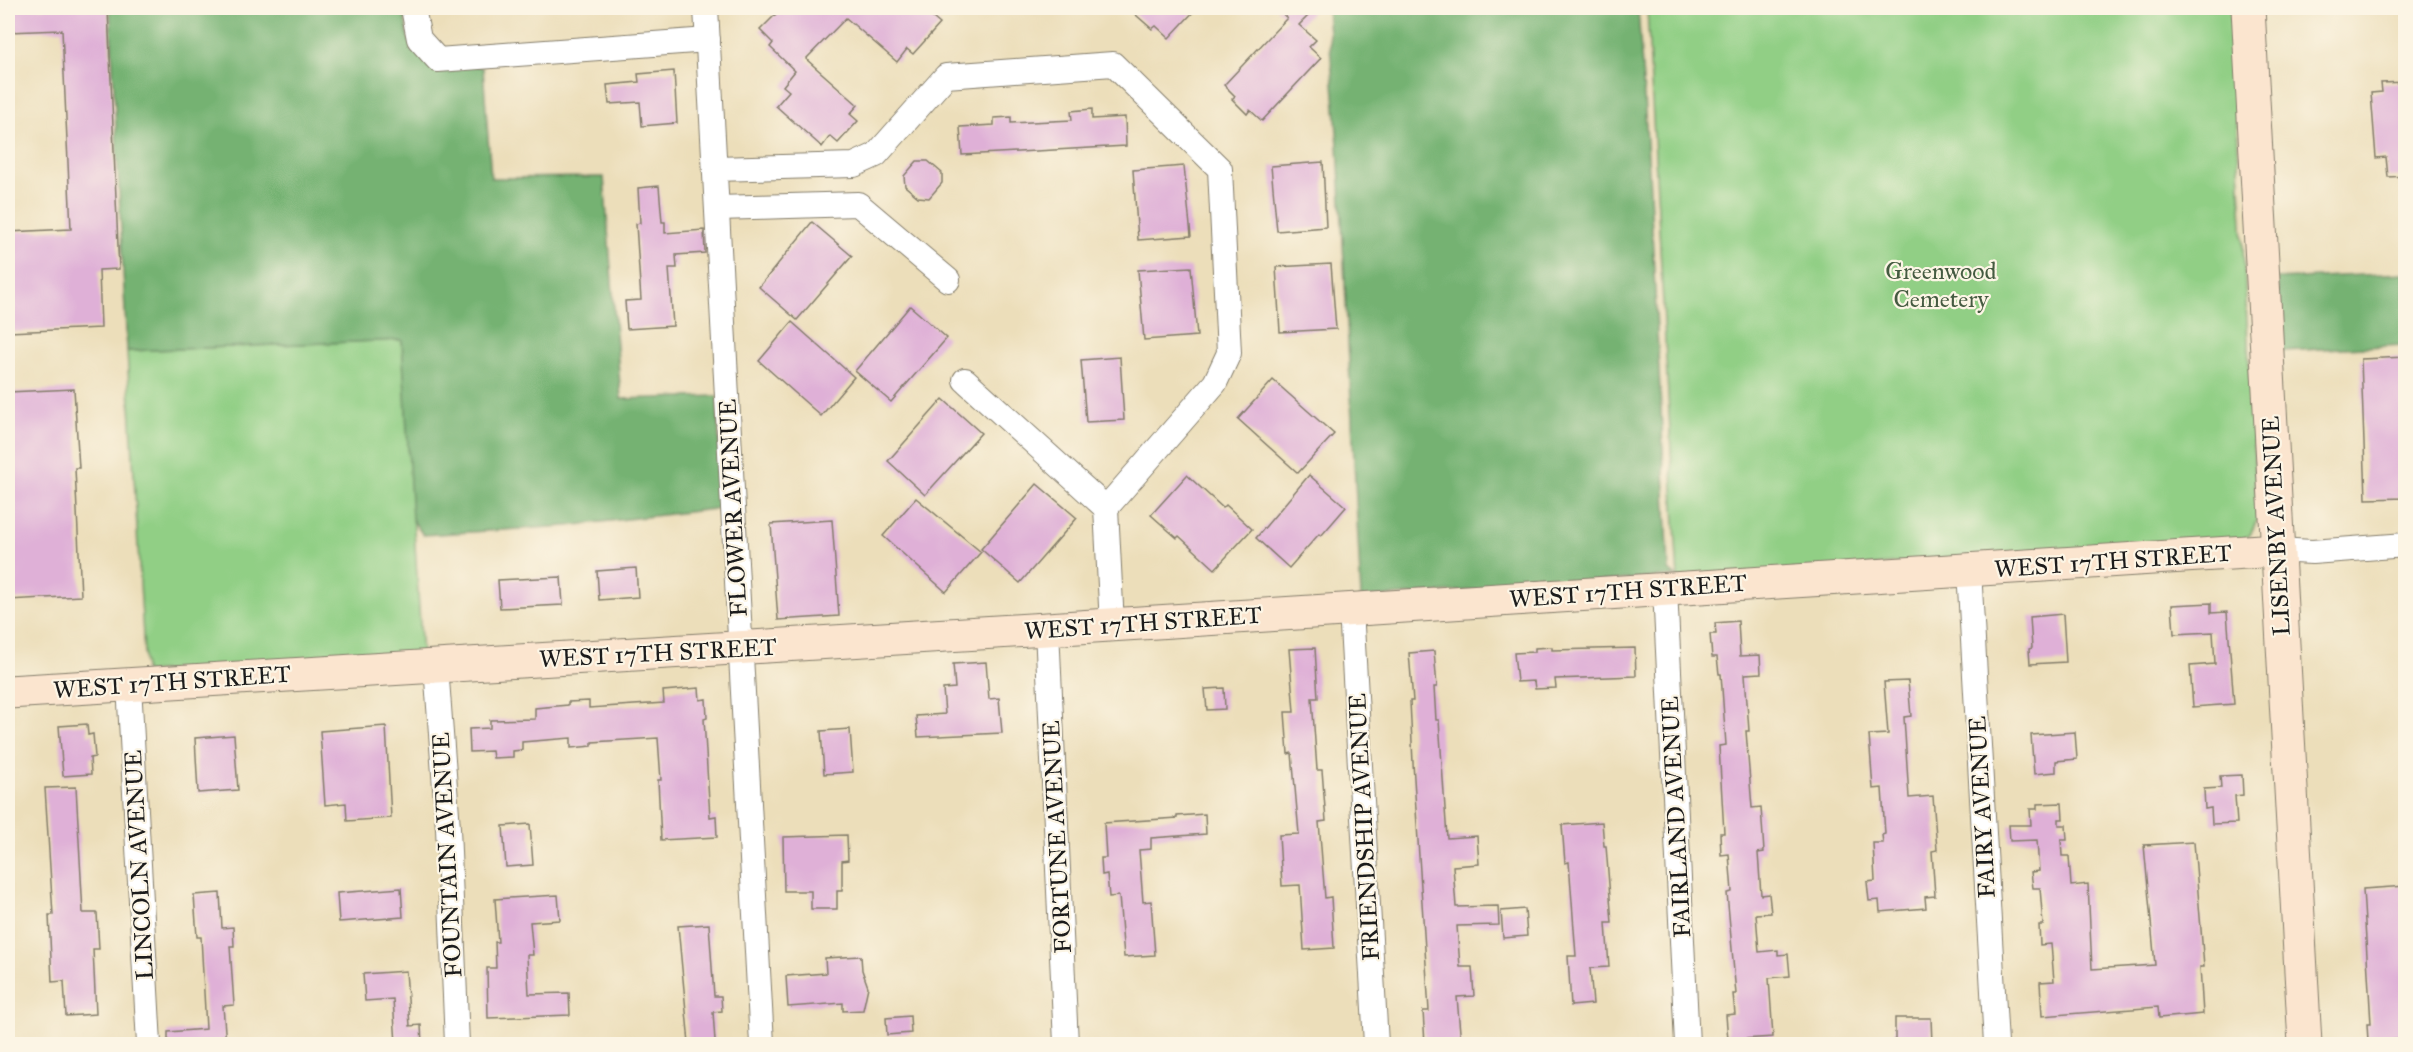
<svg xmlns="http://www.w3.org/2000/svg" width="2413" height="1052" viewBox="0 0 2413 1052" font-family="'IM FELL Great Primer',serif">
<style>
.green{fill:#91cf85;stroke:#567650;stroke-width:1.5}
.forest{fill:#74b272;stroke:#486747;stroke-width:1.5}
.building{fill:#dfb0d7}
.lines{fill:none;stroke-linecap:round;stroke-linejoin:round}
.street-casing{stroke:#847d6b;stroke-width:26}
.secondary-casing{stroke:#847d6b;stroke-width:35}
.street{stroke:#fff;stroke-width:24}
.secondary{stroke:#fbe5cf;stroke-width:33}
.labels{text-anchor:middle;stroke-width:4.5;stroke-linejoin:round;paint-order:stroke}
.park-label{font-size:24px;fill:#455b41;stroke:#fcf5e5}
.street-label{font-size:24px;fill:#1c1c1c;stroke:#fcf5e5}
</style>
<rect width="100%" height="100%" fill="#fcf5e5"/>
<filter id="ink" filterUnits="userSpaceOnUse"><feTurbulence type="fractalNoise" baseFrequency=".0167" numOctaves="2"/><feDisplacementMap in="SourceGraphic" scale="12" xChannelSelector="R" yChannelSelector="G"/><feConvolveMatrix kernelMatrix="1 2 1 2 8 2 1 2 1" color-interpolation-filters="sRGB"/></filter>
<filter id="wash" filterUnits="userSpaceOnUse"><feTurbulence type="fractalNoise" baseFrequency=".008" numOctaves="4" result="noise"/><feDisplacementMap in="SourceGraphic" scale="24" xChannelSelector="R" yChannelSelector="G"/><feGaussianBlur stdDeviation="1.35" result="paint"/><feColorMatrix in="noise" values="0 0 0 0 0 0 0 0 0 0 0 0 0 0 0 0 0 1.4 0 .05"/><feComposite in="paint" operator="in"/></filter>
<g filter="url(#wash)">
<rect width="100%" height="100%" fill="#ecdeba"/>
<g class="green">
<polygon points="1647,8 2231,8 2257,520 2250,535 2243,539 1678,579"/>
<polygon points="402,340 422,655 145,672 127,351"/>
</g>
<g class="forest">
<polygon points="110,8 403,8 409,41 483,68 491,178 604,177 621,399 717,396 722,508 567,526 423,535 412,519 402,340 127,351"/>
<polygon points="1327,8 1638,8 1649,172 1669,570 1676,576 1361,598 1338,145"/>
<polygon points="2405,273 2405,345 2282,351 2277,279"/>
</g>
<g id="blocks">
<g class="building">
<polygon points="8,8 108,8 119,269 99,270 101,328 8,332 8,232 71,229 62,30 8,32"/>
<polygon points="782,8 921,8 940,24 913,54 907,49 897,62 846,18 806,59 858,105 850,114 858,121 838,143 830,136 822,147 776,106 789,91 783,86 795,71 770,47 773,43 760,30"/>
<polygon points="1128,8 1197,8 1169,38 1156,26 1152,29"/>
<polygon points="1276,8 1316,8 1299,25 1316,40 1309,47 1321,58 1262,121 1250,110 1247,114 1232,99 1235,96 1224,85 1287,18"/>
<polygon points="674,71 677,123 642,126 640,102 609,104 607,85 639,82 638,74"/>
<polygon points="2406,82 2406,176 2388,177 2386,157 2376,158 2371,93 2382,92 2381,83"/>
<polygon points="1092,109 1092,119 1125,117 1126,146 962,155 960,127 994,125 994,118 1011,117 1011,123 1072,120 1071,111"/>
<polygon points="917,161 928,161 942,173 942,183 929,198 918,197 905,186 904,176"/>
<polygon points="1323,162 1326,227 1277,231 1271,166"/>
<polygon points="1184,166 1191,236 1138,240 1133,170"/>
<polygon points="659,186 662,222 665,222 665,233 704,230 705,253 676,255 677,268 669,268 673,326 627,329 625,301 641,300 636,224 640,223 638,188"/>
<polygon points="812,222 852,256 797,320 759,287"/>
<polygon points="1331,264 1336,329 1280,332 1276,267"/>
<polygon points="1191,267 1197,336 1144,340 1138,270"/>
<polygon points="910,306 947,338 891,402 855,371"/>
<polygon points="792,322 854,377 821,416 759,361"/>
<polygon points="1120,357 1124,420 1086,422 1081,360"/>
<polygon points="2406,357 2406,498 2366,499 2361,359"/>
<polygon points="1273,380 1334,434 1298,473 1238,419"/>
<polygon points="74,389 79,468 75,468 81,596 8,600 8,392"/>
<polygon points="943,399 981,433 925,495 888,461"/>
<polygon points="1187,475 1223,508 1226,505 1252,529 1215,569 1179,536 1177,538 1151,515"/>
<polygon points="1309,475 1346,507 1321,536 1319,534 1289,568 1256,538"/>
<polygon points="1037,484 1077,518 1020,583 981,549"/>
<polygon points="916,498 981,552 946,592 883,536"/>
<polygon points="832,520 839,616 778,620 771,524"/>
<polygon points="636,568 638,597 599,600 597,571"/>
<polygon points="561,577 563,605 500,608 498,580"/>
<polygon points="2211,603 2211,613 2227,612 2234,704 2193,707 2190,666 2215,664 2213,632 2174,634 2172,605"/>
<polygon points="2063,614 2066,662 2030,664 2029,649 2032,648 2030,617"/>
<polygon points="1738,621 1740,656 1760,655 1761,673 1745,674 1749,731 1746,731 1752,808 1761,807 1764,852 1758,853 1761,895 1769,894 1771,913 1756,914 1759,952 1778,950 1778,955 1788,954 1790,976 1769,978 1773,1037 1728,1040 1726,1015 1735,1014 1733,994 1736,994 1727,893 1732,892 1729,854 1721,855 1720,833 1724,833 1719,746 1726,745 1721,674 1719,674 1717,657 1712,657 1710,634 1716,634 1715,623"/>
<polygon points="1552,647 1552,650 1635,648 1636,676 1555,679 1556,688 1535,689 1534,681 1517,682 1514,653 1535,652 1535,648"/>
<polygon points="1315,648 1318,698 1312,698 1317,770 1322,770 1326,821 1319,822 1325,898 1331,897 1334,948 1304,950 1300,885 1282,886 1279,835 1299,834 1292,753 1288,754 1285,712 1294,712 1289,649"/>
<polygon points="1434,651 1437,687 1434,687 1436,720 1439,720 1447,838 1477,836 1479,864 1453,866 1456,907 1498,906 1499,925 1457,926 1460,967 1472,967 1474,996 1457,997 1461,1044 1425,1044 1423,1011 1429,1011 1413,763 1410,701 1413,701 1409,653"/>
<polygon points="986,662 989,699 999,698 1002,733 918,737 916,716 945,714 943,689 955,688 953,664"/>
<polygon points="1908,681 1911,716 1904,717 1909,798 1933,796 1937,850 1932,851 1935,896 1925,897 1926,908 1880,912 1879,900 1869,901 1867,882 1875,881 1873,843 1883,843 1882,835 1885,834 1882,788 1873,789 1869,735 1888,734 1884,682"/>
<polygon points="699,688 700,700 706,699 707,718 704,719 710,817 716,816 717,837 661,840 658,780 661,780 658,738 592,742 592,746 571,748 571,738 522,742 522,750 513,751 513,757 493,758 492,751 470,752 469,729 490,728 490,720 535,719 535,708 568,705 568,702 589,701 589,708 664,703 663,691"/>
<polygon points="1224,688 1225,709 1207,710 1205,689"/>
<polygon points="87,724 88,735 93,734 95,757 90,758 91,774 63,776 59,726"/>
<polygon points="386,726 391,818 347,821 346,803 325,805 320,731"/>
<polygon points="850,729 853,772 824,774 821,731"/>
<polygon points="2075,732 2077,759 2056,761 2056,772 2034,774 2031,735"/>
<polygon points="234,735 238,790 198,793 195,738"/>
<polygon points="2242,775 2243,795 2235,796 2237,823 2212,824 2211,808 2205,809 2204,789 2221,788 2220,776"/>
<polygon points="76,787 83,913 97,913 99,949 93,949 96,1014 66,1016 64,981 52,982 49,915 53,915 45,788"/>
<polygon points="2062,803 2063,819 2059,819 2059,825 2066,825 2067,840 2061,840 2062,856 2069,856 2071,886 2088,884 2092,969 2155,965 2144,845 2194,842 2204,967 2200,967 2203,1014 2159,1018 2158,1007 2042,1016 2040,982 2054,981 2051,944 2040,945 2039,925 2043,925 2040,888 2033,888 2031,872 2039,871 2037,840 2010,841 2009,825 2031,825 2030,809 2037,809 2037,804"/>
<polygon points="1205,814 1206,834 1151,838 1151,849 1139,850 1143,902 1151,901 1155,955 1124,957 1119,896 1109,897 1107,874 1102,875 1101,858 1106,858 1104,823 1177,818 1177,816"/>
<polygon points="1602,822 1604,846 1606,846 1612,923 1606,923 1609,967 1590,968 1593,1004 1571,1006 1568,956 1576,956 1569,862 1565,863 1562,825"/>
<polygon points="530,824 533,865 506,867 503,826"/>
<polygon points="847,835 848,860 842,861 842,891 837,891 837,909 811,909 811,891 784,891 783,837"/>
<polygon points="2406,886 2406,1039 2368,1041 2367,1024 2371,1024 2363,889"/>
<polygon points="401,888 403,917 339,922 337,893"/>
<polygon points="220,893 222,928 233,927 234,946 230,946 234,1005 223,1006 226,1044 168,1044 168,1032 206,1029 201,937 197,937 194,895"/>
<polygon points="558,895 560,920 530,922 533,955 527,955 529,994 569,993 570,1015 488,1018 487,968 496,968 495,942 498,942 495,899"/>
<polygon points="1525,909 1527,936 1503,938 1501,911"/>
<polygon points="709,924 714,996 721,996 722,1011 713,1012 715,1041 689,1043 678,926"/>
<polygon points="861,956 862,970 868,987 863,1010 843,1011 843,1003 788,1007 786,976 826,973 825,958"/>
<polygon points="406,971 410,1026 421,1025 422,1044 396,1044 393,999 365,1001 363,974"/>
<polygon points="910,1016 911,1033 887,1035 886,1018"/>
<polygon points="1895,1018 1931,1018 1932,1044 1895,1044"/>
</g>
</g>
</g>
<g filter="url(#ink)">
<use href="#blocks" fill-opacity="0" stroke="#847d6b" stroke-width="1.5"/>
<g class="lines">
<defs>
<g id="street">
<polyline points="413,8 419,39 438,60 708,40"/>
<polyline points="706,8 762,1044"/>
<polyline points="715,169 854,165 876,155 946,76 1113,64 1220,169 1229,353 1215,383 1106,508 1112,625"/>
<polyline points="717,208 858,204 948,280"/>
<polyline points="965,380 1106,508"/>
<polyline points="2277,550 2312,552 2406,545"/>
<polyline points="1969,570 1996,1044"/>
<polyline points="1665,589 1687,1044"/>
<polyline points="1351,609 1376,1044"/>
<polyline points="1047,629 1066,1044"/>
<polyline points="436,666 448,828 457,1044"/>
<polyline points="129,685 149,1044"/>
</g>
<g id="secondary">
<polyline points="2248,8 2305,1044"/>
<polyline points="8,692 1047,629 2277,550"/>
</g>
</defs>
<use href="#street" class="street-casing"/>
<use href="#secondary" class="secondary-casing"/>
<use href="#street" class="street"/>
<use href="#secondary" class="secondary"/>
</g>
</g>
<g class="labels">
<g class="park-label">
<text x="1941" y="279">Greenwood<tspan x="1941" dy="28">Cemetery</tspan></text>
</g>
<g class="street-label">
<text transform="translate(733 508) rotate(-93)" y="8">FLOWER AVENUE</text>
<text transform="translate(2276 526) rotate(-93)" y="8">LISENBY AVENUE</text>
<text transform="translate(2113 561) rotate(-4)" y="8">WEST 17TH STREET</text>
<text transform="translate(1628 591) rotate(-4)" y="8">WEST 17TH STREET</text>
<text transform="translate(1143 623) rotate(-4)" y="8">WEST 17TH STREET</text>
<text transform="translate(658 653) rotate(-3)" y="8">WEST 17TH STREET</text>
<text transform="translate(172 682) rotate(-4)" y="8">WEST 17TH STREET</text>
<text transform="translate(1982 807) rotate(-93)" y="8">FAIRY AVENUE</text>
<text transform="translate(1676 817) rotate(-93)" y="8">FAIRLAND AVENUE</text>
<text transform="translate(1364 827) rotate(-93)" y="8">FRIENDSHIP AVENUE</text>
<text transform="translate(1057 837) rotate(-93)" y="8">FORTUNE AVENUE</text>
<text transform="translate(447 855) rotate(-93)" y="8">FOUNTAIN AVENUE</text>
<text transform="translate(139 865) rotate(-93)" y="8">LINCOLN AVENUE</text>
</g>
</g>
<rect width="2413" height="1052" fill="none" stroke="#fcf5e5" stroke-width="30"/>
</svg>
